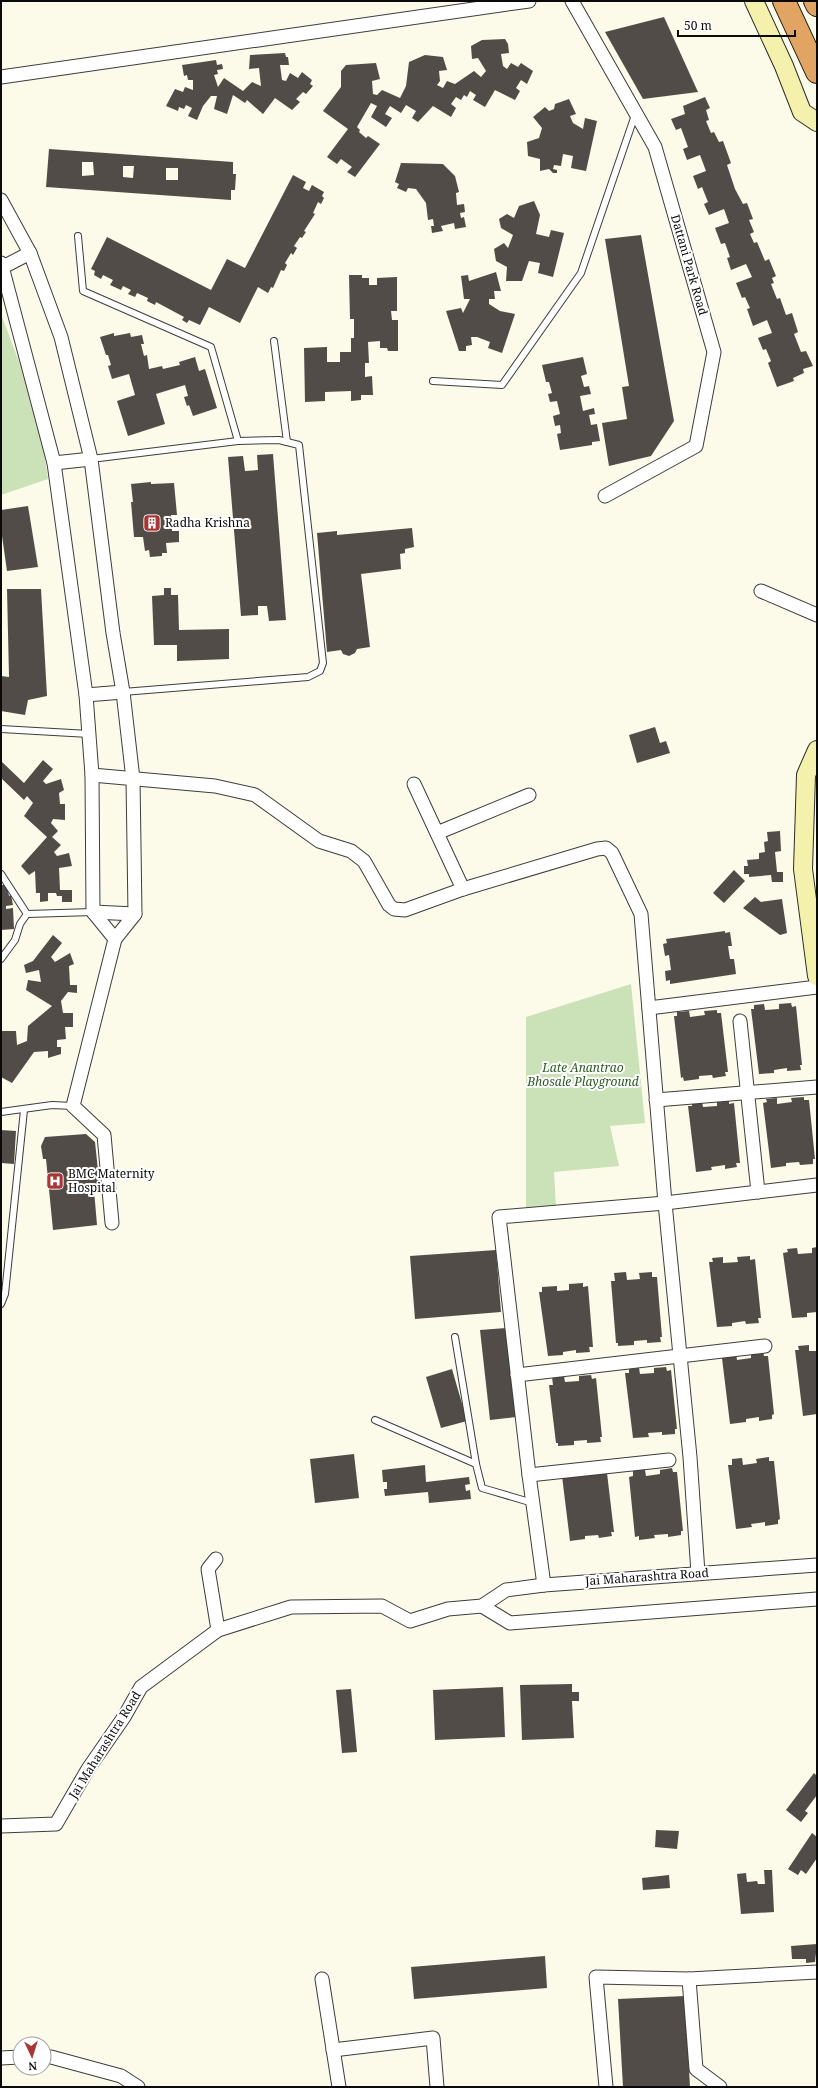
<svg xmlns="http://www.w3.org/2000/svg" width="818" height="2088" viewBox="0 0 818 2088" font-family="'Noto Serif',serif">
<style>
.green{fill:#cbe1b8}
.building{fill:#514c48;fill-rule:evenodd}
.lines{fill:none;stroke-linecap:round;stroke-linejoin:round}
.lane-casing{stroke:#3d3d3d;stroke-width:8}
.street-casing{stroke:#3d3d3d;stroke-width:15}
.secondary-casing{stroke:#2c2c2c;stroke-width:20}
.highway-casing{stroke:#1b1b1b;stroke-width:24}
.lane{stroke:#fff;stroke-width:6}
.street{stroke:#fff;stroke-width:13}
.secondary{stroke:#f4f1ac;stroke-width:18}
.highway{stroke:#e1a462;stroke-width:22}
.labels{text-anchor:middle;stroke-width:4;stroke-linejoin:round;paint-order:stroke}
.street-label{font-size:12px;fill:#0a0a0a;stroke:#fff}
.poi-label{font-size:12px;fill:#0a0a0a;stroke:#fff;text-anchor:start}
.park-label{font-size:12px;font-style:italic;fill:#2b5823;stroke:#fff}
</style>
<rect width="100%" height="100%" fill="#fcfae9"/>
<g class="green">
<polygon points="1,314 38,412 48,479 1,495"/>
<polygon points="631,984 645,1123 610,1126 619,1166 554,1172 556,1207 526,1211 526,1017"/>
</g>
<g class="building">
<polygon points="664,17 698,92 643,99 605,32"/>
<polygon points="505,39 508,44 509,53 501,54 503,66 507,69 511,63 518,67 521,63 533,71 527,84 521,80 516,88 520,91 515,100 495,90 485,107 473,100 476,95 470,91 467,97 464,95 461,100 456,97 451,104 456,108 451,117 433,106 418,122 412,118 416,111 406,105 401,113 390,106 385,114 392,118 386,127 371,117 377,106 371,103 357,127 360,130 359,132 366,138 368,136 380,144 355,177 347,172 352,167 341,159 337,164 327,157 348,129 323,111 341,87 341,71 346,65 376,63 380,79 372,81 373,94 377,95 382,90 400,98 406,86 409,62 425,55 443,57 447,70 439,71 440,81 437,85 443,88 447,81 455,84 474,71 481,77 486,71 478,58 472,59 471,46 482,40"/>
<polygon points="285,53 286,57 288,57 289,65 280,65 282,80 286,81 290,73 298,78 302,72 312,80 310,84 313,86 306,94 303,92 296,99 300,102 292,110 275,98 263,114 247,100 245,103 233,95 227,114 214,109 217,96 211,96 203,106 197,120 188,116 192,108 186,105 184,109 179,107 178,111 166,106 175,89 183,92 185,87 193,90 193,80 188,80 187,75 184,76 182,65 216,60 217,65 222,64 223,69 217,70 218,74 214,75 218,87 224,78 243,91 252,82 261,86 259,68 249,69 250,55"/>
<polygon points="705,97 710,108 706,110 709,120 706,121 711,133 714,132 719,142 723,141 731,163 727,165 735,189 743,204 747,203 753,219 749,220 754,232 750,234 754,243 757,242 765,261 769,259 776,276 772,278 774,283 771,284 777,299 780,298 786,315 792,313 798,332 794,334 801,352 806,351 813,366 803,369 804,373 793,378 794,381 777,387 768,363 771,361 766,349 763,350 758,338 772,333 767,320 753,326 747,309 750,308 745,297 742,298 736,283 752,277 746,264 731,270 727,258 730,257 725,243 721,244 715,228 729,223 724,209 709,215 704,204 708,202 702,187 698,189 693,176 706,171 700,155 687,160 683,149 688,147 681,128 676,130 671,119 685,114 683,106"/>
<polygon points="569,99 576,114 570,116 573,123 583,129 585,118 597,121 586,171 571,168 573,156 563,154 561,166 554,165 553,169 557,170 557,173 553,173 549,169 540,171 540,159 528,156 527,142 539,138 542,128 533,117 545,107 549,111 554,109 555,104"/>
<path d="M49 149 233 162V174H236L235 190H231V200L46 187ZM82 162H93L94 175 82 176ZM123 166H134L133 178 123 177ZM166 168H178V180H166Z"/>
<polygon points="401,163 443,164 455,176 459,192 456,193 457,205 464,204 465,212 460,213 461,218 464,217 466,227 455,229 454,223 441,226 443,231 432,233 431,226 434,226 433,219 428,220 426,203 416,189 408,188 406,192 397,188 399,184 395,182"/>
<polygon points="293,175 306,182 303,188 309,191 312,185 324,192 322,196 324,198 321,204 318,202 313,213 315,214 304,231 306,232 302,238 300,237 294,246 297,248 293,255 291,253 285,263 287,265 284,271 281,270 273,288 271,287 268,293 258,287 240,323 209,307 200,325 189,320 187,323 182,320 184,317 156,302 155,305 147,301 148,298 137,293 135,297 128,294 131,290 123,286 121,290 110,285 113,280 103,275 101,279 94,275 95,271 91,269 107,237 211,290 227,259 245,268"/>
<polygon points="534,201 540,215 536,234 549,237 551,230 564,233 553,277 538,273 540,263 529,261 522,281 506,281 507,267 496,261 494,249 504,243 508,248 513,235 501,228 499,219 507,214 514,218 519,206"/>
<polygon points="641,235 674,421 651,456 609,466 602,423 627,419 622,387 629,386 605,239"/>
<polygon points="496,272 501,291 494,291 495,299 489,299 489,304 500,311 515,314 502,353 488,348 490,342 477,337 471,337 472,345 466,346 466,351 459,351 446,311 461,308 463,313 470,299 464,299 461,276 468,275 469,281"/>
<polygon points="349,275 362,275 362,278 369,278 369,285 377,285 377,278 397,277 397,311 391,311 392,320 398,320 398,351 388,351 387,348 380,348 380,341 368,342 369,363 365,363 365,377 372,376 373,395 361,395 361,400 351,401 351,391 325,392 325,401 305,402 304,348 327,347 327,362 340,362 340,352 351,352 351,338 354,338 354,319 350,319"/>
<polygon points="114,333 114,336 130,333 131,337 142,335 144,344 141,344 144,356 147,355 149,369 162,366 163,369 180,365 179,362 195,357 199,371 205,369 217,408 193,416 189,405 187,406 184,397 188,396 185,385 156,394 165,424 128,436 117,401 135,395 129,374 112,379 108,366 111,365 108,355 106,355 100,337"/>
<polygon points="583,357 587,374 581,376 584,387 589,386 591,394 580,396 583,411 594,408 595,414 589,415 591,425 597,424 600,441 592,442 592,445 560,450 557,434 561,433 560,425 555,426 553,416 560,414 557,401 550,402 548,394 552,393 549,382 546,382 542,365"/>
<polygon points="273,454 286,620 269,621 267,606 258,606 258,615 241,616 228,457 243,456 245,471 258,470 257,455"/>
<polygon points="151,482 151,484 174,483 177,515 171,515 172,531 179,531 179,542 166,543 167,553 162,553 162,556 150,557 149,550 145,551 143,537 134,537 131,502 133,502 131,484"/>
<polygon points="28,506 38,567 7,571 1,529 1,510"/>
<polygon points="412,528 414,547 405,549 405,553 400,554 401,569 361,574 370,647 357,649 355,653 349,656 343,654 341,650 327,652 317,533 337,531 337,535"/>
<polygon points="164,588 171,588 171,595 178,595 179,630 229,629 229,659 177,661 177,645 154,645 152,596 164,595"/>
<polygon points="7,589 41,589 47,696 28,700 25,715 1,711 1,676 9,677"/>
<polygon points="655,727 660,743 666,741 670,753 637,763 629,735"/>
<polygon points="43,760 53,769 43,781 46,784 61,779 64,790 59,793 60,804 65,804 65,820 53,819 51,823 58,831 52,837 61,845 54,852 57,856 69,853 72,866 59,868 60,890 72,890 72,902 62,902 62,896 57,896 56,893 48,893 48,901 40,902 40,893 36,893 35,871 29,875 21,866 47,837 24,816 33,803 27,796 24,800 1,778 1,761 24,783"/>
<polygon points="780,831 781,851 775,852 777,872 783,872 783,882 772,882 771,875 749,877 749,874 744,874 744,866 748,866 747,860 759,859 759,853 765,852 764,842 768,841 767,832"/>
<polygon points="734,870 745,881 724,903 713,893"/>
<polygon points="1,885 7,885 9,896 11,895 13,905 6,906 6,909 13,908 14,929 1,930"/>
<polygon points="755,897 761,902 782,899 787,933 780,935 743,908"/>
<polygon points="725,931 725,933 730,932 732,946 728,946 730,959 734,959 736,974 670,984 670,980 666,981 665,971 671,970 669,955 665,956 663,944 667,943 666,939"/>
<polygon points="53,935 62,943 51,957 55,962 70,953 74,964 69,966 70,985 77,985 77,993 68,992 61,1001 63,1013 73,1013 73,1027 65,1027 66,1039 57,1040 57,1047 61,1047 61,1054 48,1058 48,1051 34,1052 12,1083 1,1077 1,1031 16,1031 17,1045 27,1041 28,1026 52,1006 26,990 28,980 41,982 39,970 26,973 24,965 33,961"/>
<polygon points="791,1003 792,1007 796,1006 802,1065 800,1065 801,1070 787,1071 787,1068 774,1070 774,1073 759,1074 751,1009 754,1009 754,1005 764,1004 765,1010 779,1009 779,1004"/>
<polygon points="717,1010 717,1013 721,1013 728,1072 725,1072 726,1076 713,1078 712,1075 699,1076 699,1079 684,1081 683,1077 681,1078 674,1016 677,1016 677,1012 689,1011 690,1017 705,1015 704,1011"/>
<polygon points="804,1097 804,1100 809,1100 815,1159 813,1159 813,1164 800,1165 799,1162 786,1163 786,1166 771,1168 763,1103 767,1102 766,1099 777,1098 777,1104 792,1102 791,1098"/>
<polygon points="729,1100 729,1104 734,1103 740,1163 736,1163 737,1167 725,1169 725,1165 711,1167 712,1170 696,1172 688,1106 692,1106 692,1102 702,1101 703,1107 717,1106 717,1101"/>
<polygon points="1,1130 16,1131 14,1164 1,1163"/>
<polygon points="86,1134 95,1142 100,1189 94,1190 97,1225 53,1230 46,1159 43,1159 41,1146 45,1137"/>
<polygon points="817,1247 817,1312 807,1313 807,1317 792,1318 783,1253 788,1252 787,1249 797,1248 798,1254 812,1253 812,1248"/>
<polygon points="496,1250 501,1312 415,1319 410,1256"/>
<polygon points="750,1256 750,1260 755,1259 761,1318 758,1318 759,1323 746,1324 745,1321 732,1323 732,1326 717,1327 709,1262 713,1262 712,1258 723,1257 723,1263 738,1262 737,1257"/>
<polygon points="626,1272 627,1280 640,1279 639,1273 652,1272 652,1277 657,1277 662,1337 660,1337 661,1342 647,1343 647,1340 634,1341 634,1345 618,1346 618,1343 616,1343 611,1281 615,1281 614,1273"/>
<polygon points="583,1283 583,1287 588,1286 593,1347 589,1347 590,1352 576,1353 576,1350 563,1352 563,1355 548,1356 539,1292 542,1292 542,1287 557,1286 557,1291 569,1290 569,1284"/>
<polygon points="506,1328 516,1417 490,1420 480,1330"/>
<polygon points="809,1345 809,1351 817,1351 817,1414 803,1416 795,1350 799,1350 798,1346"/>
<polygon points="763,1352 764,1356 768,1356 774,1414 772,1415 772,1419 759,1421 759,1417 746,1419 746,1422 730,1424 722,1358 725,1358 725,1354 736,1353 737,1360 751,1358 751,1354"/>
<polygon points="666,1367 667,1371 671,1370 677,1429 675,1429 675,1434 662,1435 662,1432 648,1433 649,1437 633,1438 625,1373 629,1373 629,1369 639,1368 640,1374 654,1373 654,1368"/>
<polygon points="452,1369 467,1421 441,1428 426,1377"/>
<polygon points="591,1375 592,1379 596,1378 602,1437 600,1437 601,1442 587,1443 587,1440 574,1441 574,1445 558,1446 558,1443 556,1443 549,1385 553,1385 552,1377 564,1376 565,1382 579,1381 579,1376"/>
<polygon points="354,1454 359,1498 315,1503 310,1459"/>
<polygon points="769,1457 769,1461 774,1461 780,1519 778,1520 778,1524 765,1526 765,1522 751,1524 752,1527 736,1529 728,1465 732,1465 732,1459 742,1458 743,1465 757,1463 756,1459"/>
<polygon points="425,1465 426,1482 469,1477 470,1484 465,1485 466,1491 470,1490 471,1499 429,1503 428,1492 385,1496 384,1489 387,1489 387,1482 383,1482 382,1470"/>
<polygon points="672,1468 673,1472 677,1472 683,1531 681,1531 681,1535 668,1537 668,1534 654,1535 655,1538 639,1540 639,1536 635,1537 629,1477 633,1476 633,1470 645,1470 646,1476 660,1474 660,1470"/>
<polygon points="575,1471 576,1477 591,1475 590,1471 607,1473 614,1532 611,1532 612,1536 599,1538 598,1535 585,1536 585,1539 570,1541 562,1476"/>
<polygon points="572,1684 572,1692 579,1692 579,1701 572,1701 574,1738 522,1740 520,1685"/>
<polygon points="503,1687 505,1737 435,1740 433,1690"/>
<polygon points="351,1689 357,1752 342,1753 336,1690"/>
<polygon points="814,1773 817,1776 817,1795 805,1811 808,1813 801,1822 786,1810"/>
<polygon points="656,1830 679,1831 677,1849 655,1847"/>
<polygon points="812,1833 817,1837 817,1858 806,1874 801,1870 798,1875 788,1869"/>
<polygon points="764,1870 772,1870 774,1912 741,1914 737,1874 746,1873 747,1882 757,1881 758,1884 765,1884"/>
<polygon points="669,1875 670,1888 643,1890 642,1878"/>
<polygon points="817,1944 815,1962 806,1963 806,1959 792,1959 791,1946"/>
<polygon points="545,1956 547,1988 414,1999 411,1967"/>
<polygon points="685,1996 690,2087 623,2087 618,1999"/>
</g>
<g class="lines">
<defs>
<g id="lane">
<polyline points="78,236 83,291 211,347 238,441"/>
<polyline points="274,341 287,442"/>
<polyline points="433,381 502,385 581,273 635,115"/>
<polyline points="91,459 238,441 279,440 299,445 323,663 320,671 308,677 123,692"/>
<polyline points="1,729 89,734"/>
<polyline points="1,874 27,914"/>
<polyline points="27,914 93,912"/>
<polyline points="1,959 15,940 20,924 27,914"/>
<polyline points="1,1112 52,1105 73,1106"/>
<polyline points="1,1304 5,1294 24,1110"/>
<polyline points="455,1337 476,1464"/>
<polyline points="375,1420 476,1464 482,1488 533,1503"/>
</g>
<g id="street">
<polyline points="572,1 655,147 714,352 696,446 605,496"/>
<polyline points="1,77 529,1"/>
<polyline points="1,200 30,253 61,337 91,459 113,633 123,692 133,779 135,914 115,939 73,1106 104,1135 112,1223"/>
<polyline points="1,263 54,463 86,695 92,775 93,912 115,939"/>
<polyline points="3,267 30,253"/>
<polyline points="54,463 91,459"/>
<polyline points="761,591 817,615"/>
<polyline points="86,695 123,692"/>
<polyline points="92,775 215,786 255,795 319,841 351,851 364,861 389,905 394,909 405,910 463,889 597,849 606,848 612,853 641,914 665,1203 690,1457 698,1573"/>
<polyline points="414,784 463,889"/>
<polyline points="437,833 529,795"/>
<polyline points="93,912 135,914"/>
<polyline points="649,1008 817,987"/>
<polyline points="740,1021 758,1192"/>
<polyline points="656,1100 817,1087"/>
<polyline points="517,1375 765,1346"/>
<polyline points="529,1475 669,1460"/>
<polyline points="216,1559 208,1569 218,1630"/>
<polyline points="544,1585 529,1475 499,1217 665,1203 817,1185"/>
<polyline points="482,1606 510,1623 817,1599"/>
<polyline points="1,1826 56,1824 88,1769 124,1717 141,1687 218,1630 291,1607 382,1606 410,1621 448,1609 482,1606 506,1590 544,1585 817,1565"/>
<polyline points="322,1979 339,2087"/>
<polyline points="689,1979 696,2069 720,2087"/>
<polyline points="333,2050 433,2038 437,2087"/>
<polyline points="44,2057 51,2057 121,2076 138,2087"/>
<polyline points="1,2058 20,2057"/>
<polyline points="606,2087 596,1977 689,1979 817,1972"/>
</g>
<g id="secondary">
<polyline points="754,1 784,66 802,112 817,122"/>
<polyline points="817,750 806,775 803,869 817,976"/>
</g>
<g id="highway">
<polyline points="784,1 817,72"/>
<polyline points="815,1 817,5"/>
</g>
</defs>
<use href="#lane" class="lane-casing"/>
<use href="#street" class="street-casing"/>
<use href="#secondary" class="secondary-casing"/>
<use href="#highway" class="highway-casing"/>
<use href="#lane" class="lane"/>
<use href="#street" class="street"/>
<use href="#secondary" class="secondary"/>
<use href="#highway" class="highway"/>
</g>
<defs>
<symbol id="building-square" viewBox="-11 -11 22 22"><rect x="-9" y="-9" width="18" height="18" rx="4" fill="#a73634" stroke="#fff"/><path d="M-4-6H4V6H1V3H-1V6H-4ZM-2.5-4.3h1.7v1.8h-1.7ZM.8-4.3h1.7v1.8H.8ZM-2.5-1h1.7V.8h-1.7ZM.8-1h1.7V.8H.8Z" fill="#fff"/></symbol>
<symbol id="hospital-square" viewBox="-11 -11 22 22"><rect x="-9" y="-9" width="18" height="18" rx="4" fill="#a73634" stroke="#fff"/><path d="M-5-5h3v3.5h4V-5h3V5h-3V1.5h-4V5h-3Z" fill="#fff"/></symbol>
</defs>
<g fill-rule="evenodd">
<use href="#building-square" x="142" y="513" width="20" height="20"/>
<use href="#hospital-square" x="45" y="1171" width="20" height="20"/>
</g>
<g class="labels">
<g class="street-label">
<text transform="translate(689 265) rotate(74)" y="4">Dattani Park Road</text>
<text transform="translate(647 1577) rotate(-4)" y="4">Jai Maharashtra Road</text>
<text transform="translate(105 1745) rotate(-58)" y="4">Jai Maharashtra Road</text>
</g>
<g class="poi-label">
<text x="165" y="527">Radha Krishna</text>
<text x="68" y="1178">BMC Maternity<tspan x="68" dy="14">Hospital</tspan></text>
</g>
<g class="park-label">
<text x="583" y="1072">Late Anantrao<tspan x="583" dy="14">Bhosale Playground</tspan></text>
</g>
</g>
<rect width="818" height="2088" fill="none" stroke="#0a0a0a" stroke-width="4"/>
<g transform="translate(32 2056) rotate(176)"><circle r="19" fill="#ffffff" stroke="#9d9d9d"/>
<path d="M0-3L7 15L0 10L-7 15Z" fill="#a73634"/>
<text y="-6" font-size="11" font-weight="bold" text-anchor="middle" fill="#0a0a0a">N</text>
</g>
<path d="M678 30v6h117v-6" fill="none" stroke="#0a0a0a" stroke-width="2"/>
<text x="684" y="30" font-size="12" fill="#0a0a0a" stroke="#ffffff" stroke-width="3" paint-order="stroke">50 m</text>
</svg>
